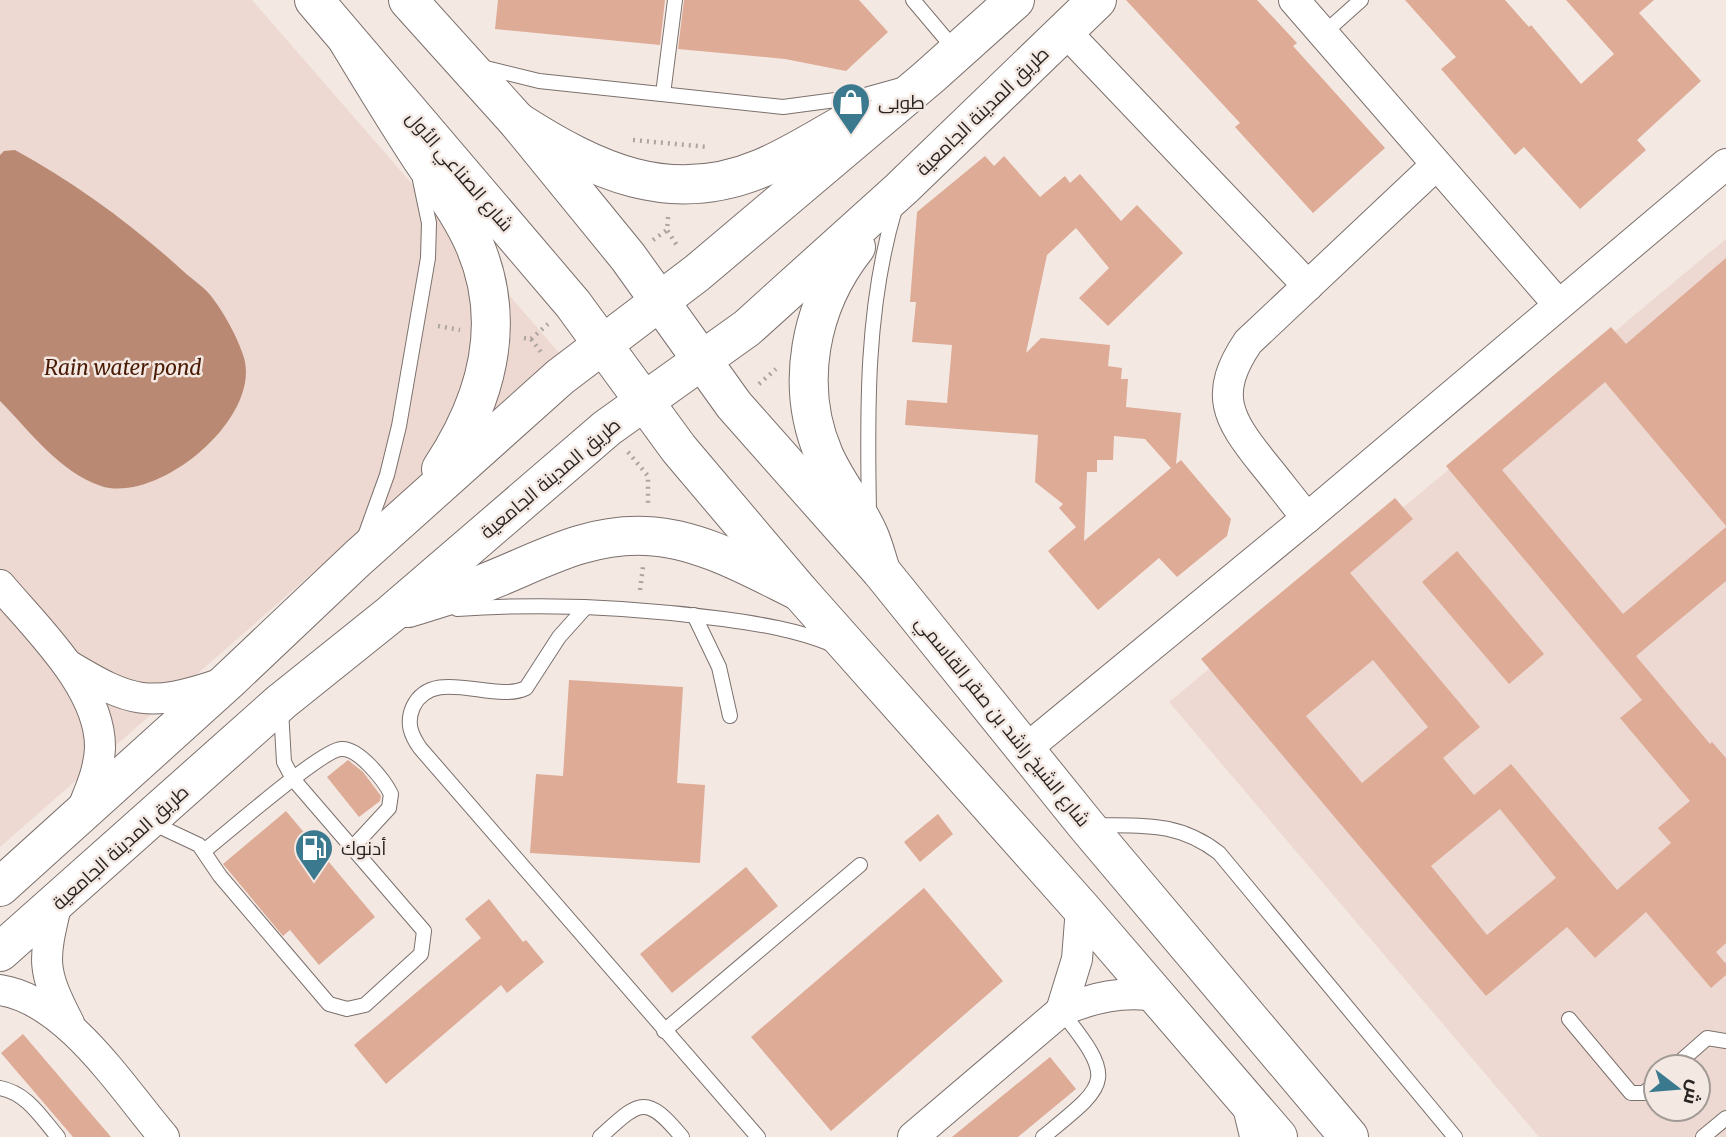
<svg xmlns="http://www.w3.org/2000/svg" width="1726" height="1137" viewBox="0 0 1726 1137" font-family="Merriweather,Cairo,serif">
<style>
.built{fill:#edd9d1;fill-rule:evenodd}
.water{fill:#b98974}
.building{fill:#ddab96;fill-rule:evenodd}
.lines{fill:none;stroke-linecap:round;stroke-linejoin:round}
.lane-casing{stroke:#7b706c;stroke-width:16}
.street-casing{stroke:#7b706c;stroke-width:32}
.secondary-casing{stroke:#7b706c;stroke-width:40}
.primary-casing{stroke:#7b706c;stroke-width:40}
.path{stroke:#aea5a1;stroke-width:4.5;stroke-dasharray:2 5;stroke-linecap:butt}
.lane{stroke:#fff;stroke-width:14}
.street{stroke:#fff;stroke-width:30}
.secondary{stroke:#fff;stroke-width:38}
.primary{stroke:#fff;stroke-width:38}
.labels{text-anchor:middle;stroke-width:5;stroke-linejoin:round;paint-order:stroke}
.poi-label{font-size:19px;fill:#282422;stroke:#f4e8e3;text-anchor:start}
.street-label{font-size:19px;fill:#282422;stroke:#f4e8e3}
.water-label{font-size:21px;font-style:italic;fill:#4a1c05;stroke:#f4e8e3}
</style>
<rect width="100%" height="100%" fill="#f4e8e3"/>
<g class="built">
<polygon points="0,0 252,0 561,355 0,847"/>
<path d="M1726 239V1137H1539L1169 702ZM1656 1067H1698V1109H1656Z"/>
</g>
<path class="water" d="M15 150C75 183 133 225 183 271 193 280 207 289 214 300 225 315 236 335 242 352 268 414 159 505 101 486 59 472 30 431 0 401V155L4 151Z"/>
<g class="building">
<polygon points="498,0 665,0 660,45 495,29"/>
<polygon points="684,0 859,0 888,32 846,71 785,59 678,49"/>
<polygon points="1126,0 1257,0 1297,43 1293,46 1385,148 1313,213 1235,127 1240,123"/>
<polygon points="1405,0 1505,0 1529,27 1531,25 1581,84 1614,54 1566,0 1654,0 1639,13 1701,81 1637,140 1646,150 1580,209 1524,147 1515,155 1441,69 1456,57"/>
<path d="M985 156 994 166 1004 156 1040 197 1065 176 1070 183 1080 174 1121 221 1137 205 1183 253 1108 326 1079 298 1109 268 1076 228 1047 255 1026 353 1041 338 1110 345 1108 366 1122 368 1121 379H1128L1126 407 1181 413 1176 464 1181 460 1231 519 1227 536 1177 577 1159 558 1098 610 1048 551 1076 527 1059 508 1063 504 1035 482 1038 435 905 425 907 400 947 403 952 345 912 342 916 302H910L917 212ZM1114 436 1145 439 1171 468 1084 541 1087 472H1097V460H1113Z"/>
<path d="M1726 258V526L1605 382 1502 470 1623 614 1726 527V581L1636 656 1710 744 1712 742 1726 758V943L1716 952 1726 964V975L1711 988 1646 912 1595 958 1567 927 1486 996 1201 659 1395 498 1413 519 1350 573 1480 727 1443 758 1474 795 1511 764 1617 890 1671 843 1658 828 1690 801 1620 718 1642 700 1446 466 1611 327 1626 344ZM1373 660 1428 727 1362 783 1306 716ZM1500 809 1556 878 1487 935 1431 866Z"/>
<polygon points="1457,551 1544,654 1509,684 1422,582"/>
<polygon points="569,680 683,687 677,783 705,785 700,863 530,853 536,774 563,776"/>
<polygon points="348,760 363,772 381,796 380,801 359,817 327,777"/>
<polygon points="286,811 375,917 319,965 290,930 283,936 223,864"/>
<polygon points="938,814 953,834 920,862 904,842"/>
<polygon points="746,867 778,906 672,993 640,954"/>
<polygon points="924,888 1003,981 831,1131 751,1037"/>
<polygon points="489,899 523,942 526,940 544,962 507,993 501,985 386,1084 354,1045 481,938 465,919"/>
<polygon points="23,1034 111,1137 73,1137 1,1053"/>
<polygon points="1050,1057 1076,1089 1018,1137 952,1137"/>
</g>
<g class="lines">
<defs>
<g id="lane">
<polyline points="913,0 956,51"/>
<polyline points="1323,34 1361,0"/>
<polyline points="482,67 539,81 783,107 858,97 901,85"/>
<polyline points="663,94 675,0"/>
<path d="M869 511C867 410 866 306 895 209"/>
<polyline points="365,536 387,475 399,426 428,258 429,223 420,180"/>
<path d="M585 608 559 637 526 688C494 704 433 665 413 707 406 723 411 735 420 748L758 1137"/>
<path d="M457 609C544 603 635 607 723 619 760 624 797 630 831 644"/>
<polyline points="694,615 719,667 730,716"/>
<polyline points="150,822 199,845 220,876 329,1004 347,1009 365,1005 421,954 424,931 293,779 284,762 281,710"/>
<path d="M1093 825C1143 826 1178 821 1219 853L1455 1137"/>
<path d="M204 851C226 834 321 750 341 749 358 747 384 780 391 794L389 808 352 848"/>
<polyline points="1569,1019 1631,1093 1644,1093 1656,1083"/>
<polyline points="664,1031 860,865"/>
<polyline points="1674,1067 1707,1038 1726,1041"/>
<path d="M0 1088C27 1093 41 1117 58 1137"/>
<polyline points="1241,1112 1247,1137"/>
<path d="M600 1137C639 1102 645 1092 682 1137"/>
<path d="M1043 1137C1109 1083 1117 1081 1061 1011"/>
<polyline points="1703,1137 1726,1118"/>
</g>
<g id="street">
<polyline points="1294,0 1558,304"/>
<polyline points="1065,31 1308,286"/>
<path d="M1307 518C1292 500 1278 481 1263 463 1227 418 1213 394 1248 342L1435 166"/>
<path d="M0 585C36 628 101 688 100 748 99 771 90 790 82 810"/>
<path d="M68 665C131 703 149 708 220 684"/>
<polyline points="1026,749 1307,518 1726,164"/>
<path d="M57 902C43 961 41 969 69 1023"/>
<path d="M0 990C67 1000 122 1088 164 1137"/>
<polyline points="1061,1011 1077,959 1081,908"/>
<path d="M913 1137 1061 1011C1095 997 1121 991 1158 996"/>
</g>
<g id="secondary">
<polyline points="314,0 573,304 679,449 800,592 1081,908 1278,1137"/>
<polyline points="408,0 517,121 628,257 734,405 881,571 1086,825 1349,1137"/>
</g>
<g id="primary">
<path d="M348 41C371 79 394 117 419 155 438 184 461 213 475 246 508 324 486 401 441 469"/>
<path d="M517 121C595 171 670 207 762 168 795 154 826 133 857 117"/>
<path d="M856 247C810 305 794 385 824 455 836 483 857 507 869 535 874 546 877 559 881 571"/>
<path d="M408 608C431 601 455 594 479 585 535 564 583 533 646 536 700 538 753 569 800 592"/>
<polyline points="0,887 227,682 358,558 560,377 697,273 929,77 1015,0"/>
<polyline points="0,952 281,702 392,613 607,428 747,328 901,189 1097,0"/>
</g>
</defs>
<use href="#lane" class="lane-casing"/>
<use href="#street" class="street-casing"/>
<use href="#secondary" class="secondary-casing"/>
<use href="#primary" class="primary-casing"/>
<g class="path">
<polyline points="633,140 708,147"/>
<polyline points="668,217 667,230 678,247"/>
<polyline points="653,240 667,230"/>
<polyline points="438,326 460,330"/>
<polyline points="524,338 531,339 548,324"/>
<polyline points="531,339 541,352"/>
<polyline points="759,384 776,369"/>
<polyline points="628,452 648,476 648,503"/>
<polyline points="640,590 643,567"/>
</g>
<use href="#lane" class="lane"/>
<use href="#street" class="street"/>
<use href="#secondary" class="secondary"/>
<use href="#primary" class="primary"/>
</g>
<defs>
<symbol id="shop-pin" viewBox="-11 -11 22 30"><path d="M0 17L-7.5 6A9.5 9.5 0 1 1 7.5 6Z" fill="#3b798f" stroke="#f4e8e3"/><path d="M-5-2.5h2.3a2.7 3.5 0 0 1 5.4 0H5L5.5 6h-11ZM-1.5-2.5h3a1.5 2.3 0 0 0-3 0Z" fill="#fff"/></symbol>
<symbol id="fuel-pin" viewBox="-11 -11 22 30"><path d="M0 17L-7.5 6A9.5 9.5 0 1 1 7.5 6Z" fill="#3b798f" stroke="#f4e8e3"/><path d="M-5.5-6h7V0h2V4h1.3V-2.5L3-4.5l.8-.8L6-3V5H2.5V1h-1V6h-7ZM-4.2-4.7v3.2H.2V-4.7Z" fill="#fff"/></symbol>
</defs>
<g fill-rule="evenodd">
<use href="#shop-pin" x="829" y="80" width="44" height="60"/>
<use href="#fuel-pin" x="292" y="826" width="44" height="60"/>
</g>
<g class="labels">
<g class="poi-label">
<text x="878" y="109">طوبى</text>
<text x="341" y="855">أدنوك</text>
</g>
<g class="street-label">
<text transform="translate(982 111) rotate(-44)" y="7">طريق المدينة الجامعية</text>
<text transform="translate(460 171) rotate(49)" y="7">شارع الصناعي الأول</text>
<text transform="translate(550 478) rotate(-40)" y="7">طريق المدينة الجامعية</text>
<text transform="translate(1003 721) rotate(51)" y="7">شارع الشيخ راشد بن صقر القاسمي</text>
<text transform="translate(120 847) rotate(-42)" y="7">طريق المدينة الجامعية</text>
</g>
<g class="water-label">
<text x="123" y="375">Rain water pond</text>
</g>
</g>
<g transform="translate(1677 1088) rotate(106)"><circle r="33" fill="#f4e8e3" stroke="#a29a96" stroke-width="2"/>
<path d="M0-5L12 26L0 18L-12 26Z" fill="#3b798f"/>
<text y="-10" font-size="19" font-weight="bold" text-anchor="middle" fill="#282422">ش</text>
</g>
</svg>
